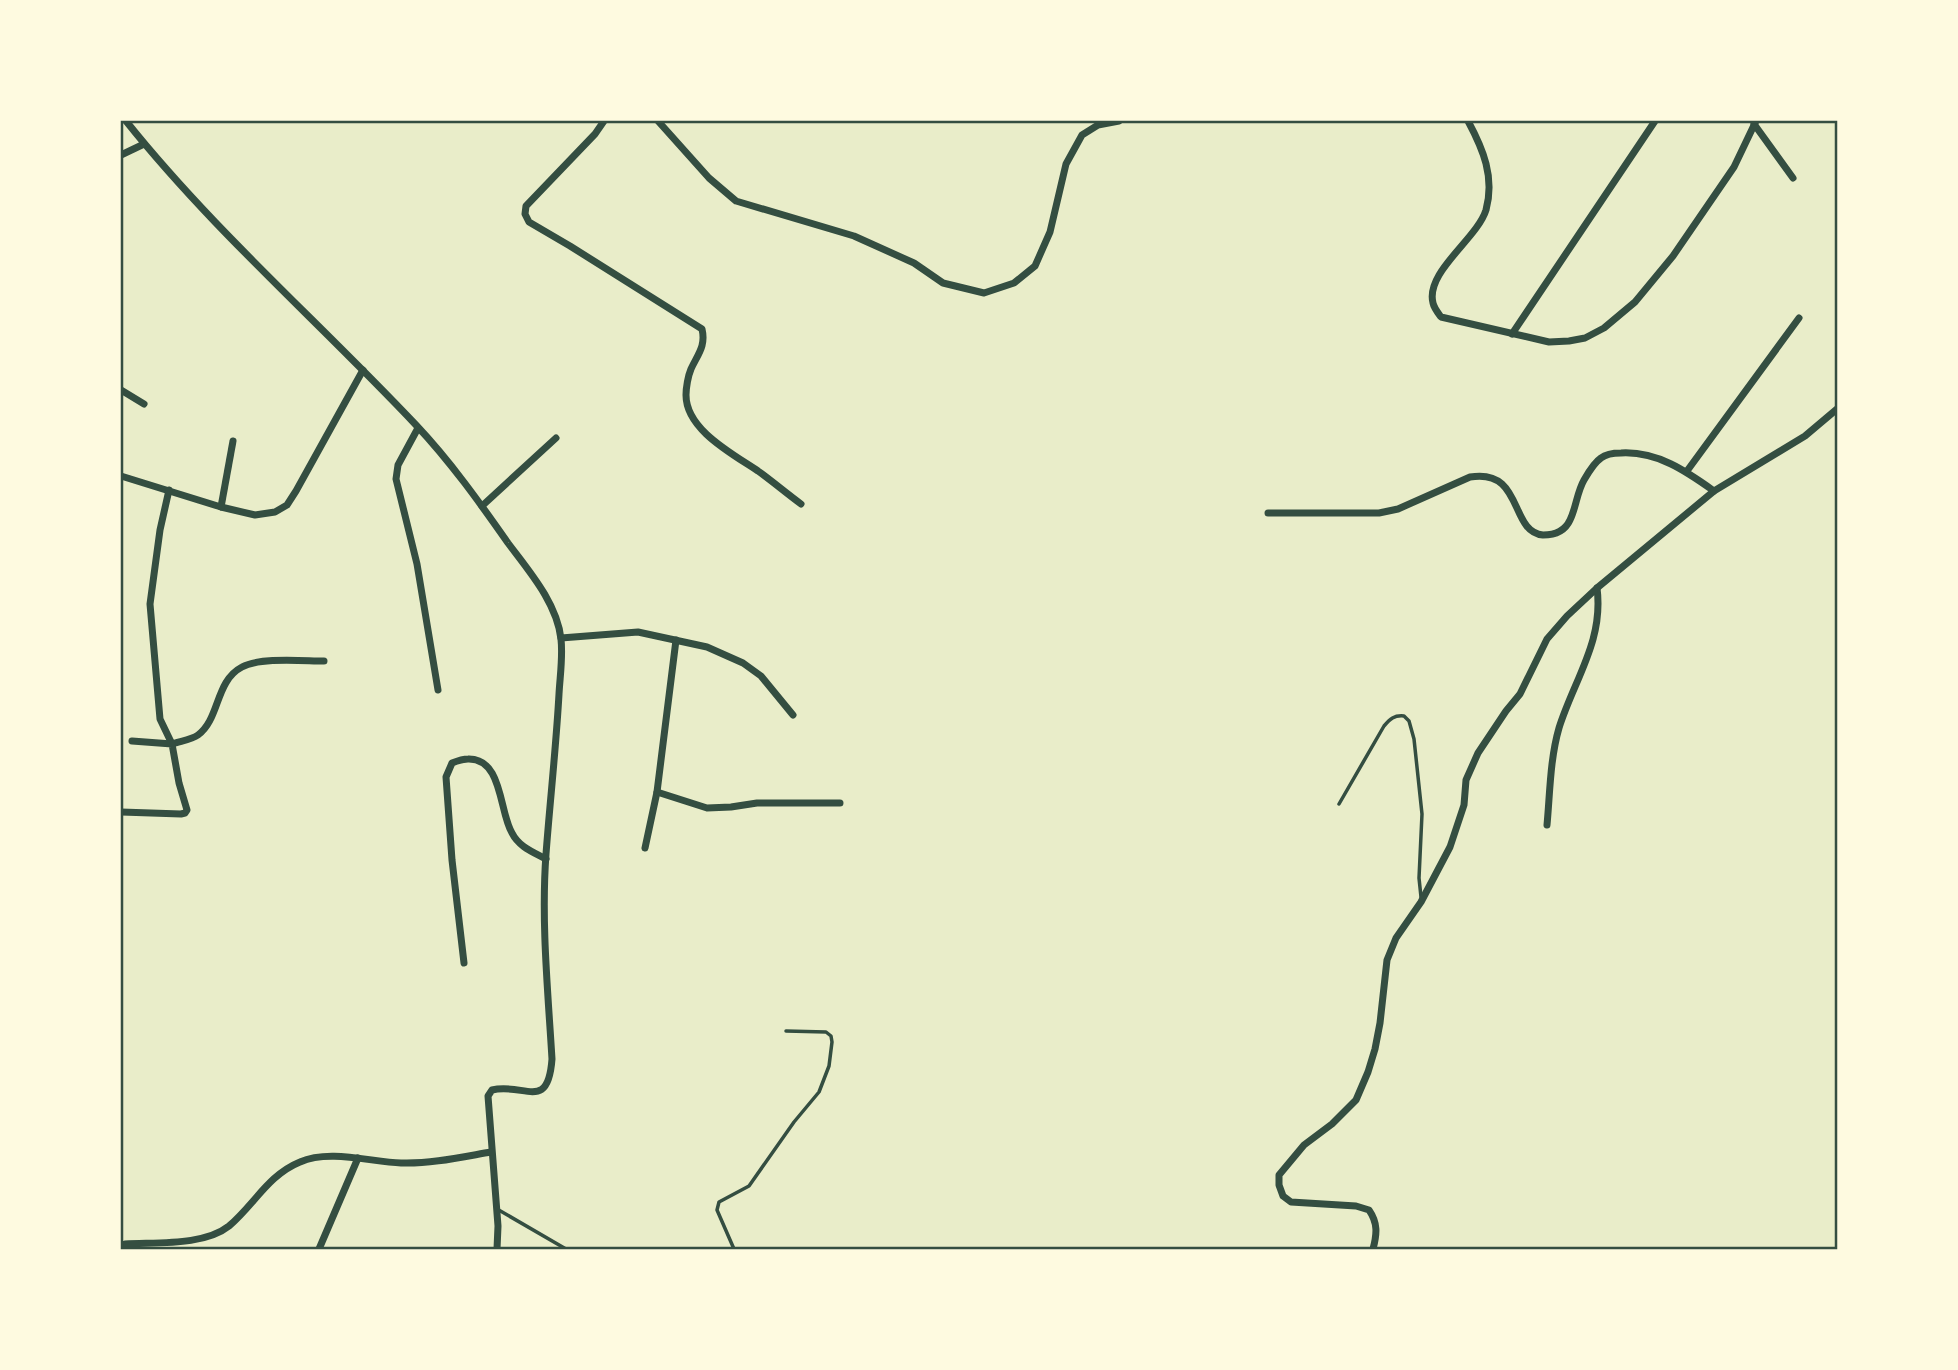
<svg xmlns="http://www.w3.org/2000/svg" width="1958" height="1370" viewBox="0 0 1958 1370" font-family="'Times New Roman',serif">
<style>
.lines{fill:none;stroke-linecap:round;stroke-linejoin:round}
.service{stroke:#344e41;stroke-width:3.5}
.minor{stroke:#344e41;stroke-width:7}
.neatline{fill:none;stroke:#344e41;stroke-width:2.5}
</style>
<rect width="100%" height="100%" fill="#e9edc9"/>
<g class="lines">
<g class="service">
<path d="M1339 804 1384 726C1390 719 1394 715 1404 716L1409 721 1414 739 1422 814 1419 878 1421 897"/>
<polyline points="497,1209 566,1249"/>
<polyline points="734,1249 717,1210 719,1202 749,1186 794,1122 819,1092 829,1066 832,1042 831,1036 826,1032 786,1031"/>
</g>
<g class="minor">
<path d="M126 121C213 230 320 323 416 425 450 461 480 503 508 543 529 571 557 603 561 639 563 657 560 676 559 694 556 748 550 801 546 854 541 922 548 992 552 1059 548 1113 524 1082 492 1090L488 1096 498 1226 497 1249"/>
<path d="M604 121 595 134 526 206 525 214 529 222 570 246 702 329C706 346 698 354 691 369 688 376 686 388 686 395 686 430 733 454 758 471 772 481 786 493 801 504"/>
<polyline points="658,121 709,178 736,201 854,236 914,263 943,283 984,293 1014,283 1035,266 1050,232 1066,164 1082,135 1098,125 1119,121"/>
<path d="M1468 121C1483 149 1495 177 1486 210 1477 239 1425 272 1433 303 1434 308 1438 313 1441 317L1549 342 1569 341 1585 338 1604 328 1635 302 1673 256 1734 167 1756 121"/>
<polyline points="1754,124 1793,178"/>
<polyline points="121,155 144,144"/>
<polyline points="1512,334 1655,121"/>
<polyline points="121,390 144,404"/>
<polyline points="418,428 398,465 396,479 417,564 438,690"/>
<polyline points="1687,471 1799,318"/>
<polyline points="121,476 221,507 255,515 275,512 287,505 296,491 363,370"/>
<path d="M169 490 160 530 150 604 160 719 172 744C180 741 191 740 198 735 220 719 215 681 242 667 260 657 303 661 324 661"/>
<polyline points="482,506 556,438"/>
<polyline points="221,507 233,441"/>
<path d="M1268 513H1379L1398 509 1470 477C1524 468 1509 532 1543 535 1554 535 1565 531 1570 520 1576 508 1577 492 1584 480 1588 473 1595 462 1601 458 1606 454 1615 453 1621 453 1657 451 1686 471 1714 491"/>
<polyline points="561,638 638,632 707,647 743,663 761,676 793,715"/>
<polyline points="657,792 707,808 731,807 757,803 840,803"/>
<polyline points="121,812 181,814 185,813 187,810 179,783 172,744 132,741"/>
<path d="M1547 825C1550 793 1550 759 1559 728 1574 680 1604 641 1597 588"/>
<polyline points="645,848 657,792 676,640"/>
<path d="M464 963 452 860 446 777 452 763C457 761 463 759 468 759 503 758 499 812 512 833 519 847 533 852 546 859"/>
<path d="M121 1247 125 1244C156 1242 204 1246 229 1226 254 1205 268 1175 300 1162 329 1149 371 1162 401 1163 431 1164 462 1157 491 1152"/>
<polyline points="319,1249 358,1158"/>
<path d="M1373 1249C1377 1234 1378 1223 1369 1210L1356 1206 1291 1202 1283 1196 1279 1185V1175L1304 1145 1332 1124 1356 1100 1368 1072 1375 1049 1380 1023 1387 960 1396 938 1421 902 1450 847 1464 805 1466 780 1478 753 1506 711 1520 694 1547 639 1567 616 1597 588 1714 491 1805 436 1837 409"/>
</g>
</g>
<rect width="1958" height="1370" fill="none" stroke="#fefae0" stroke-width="245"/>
<rect x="122" y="122" width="1714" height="1126" class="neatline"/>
</svg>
